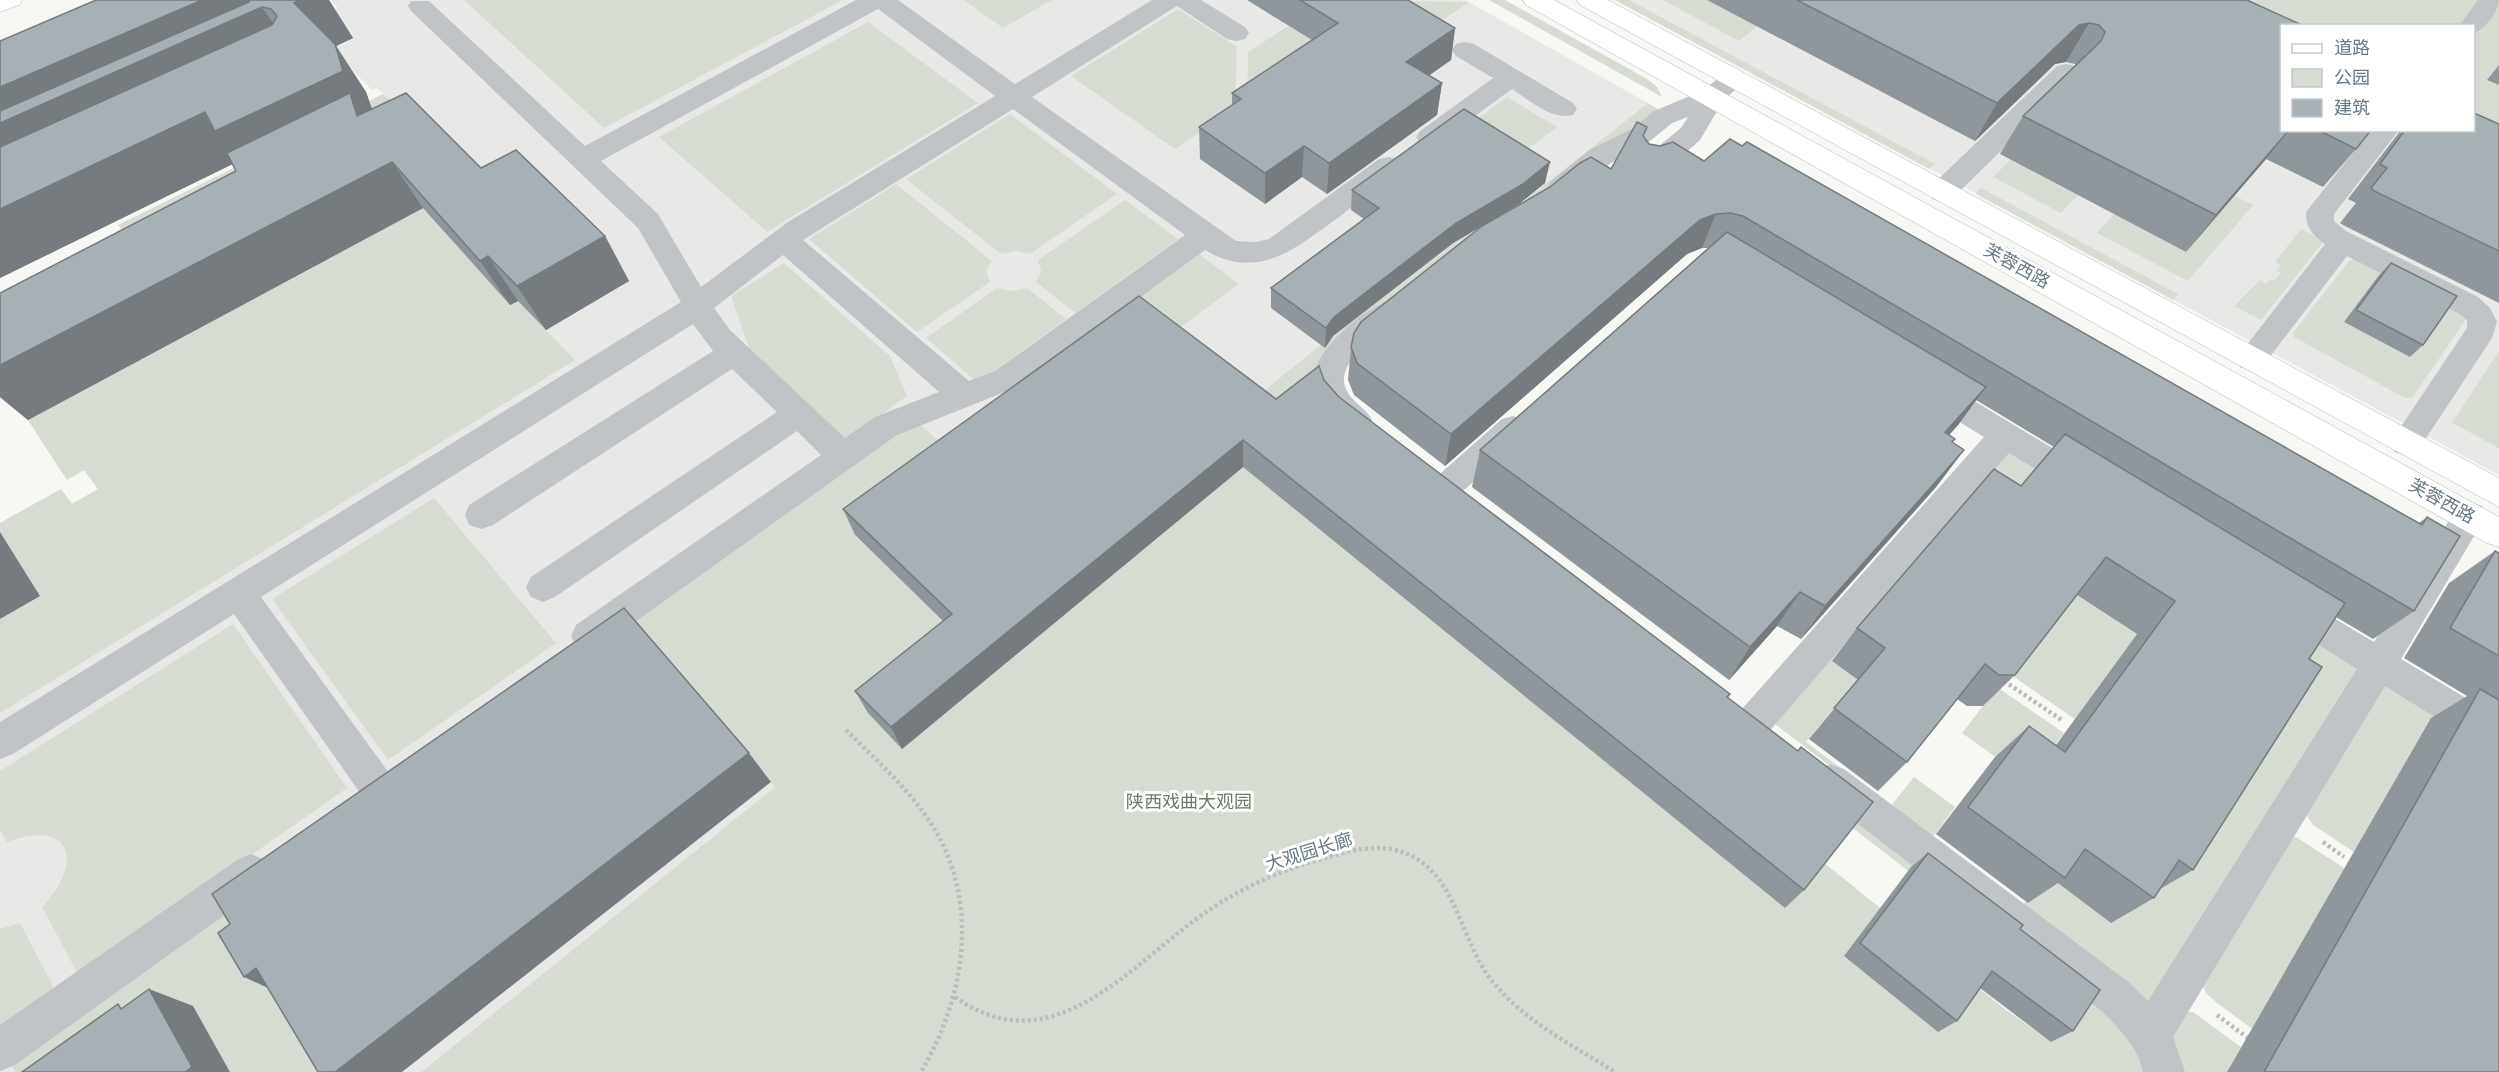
<svg xmlns="http://www.w3.org/2000/svg" width="2499" height="1072" viewBox="0 0 2499 1072" font-family="'Golos Text','Noto Sans SC',sans-serif">
<style>
.built{fill:#e8e8e7;fill-rule:evenodd}
.green{fill:#d7dcd3;fill-rule:evenodd}
.lines{fill:none;stroke-linecap:round;stroke-linejoin:round}
.major-casing{stroke:#b3b8bb;stroke-width:1}
.path{stroke:#babdbf;stroke-width:4.5;stroke-dasharray:3 3;stroke-linecap:butt}
.minor{fill:#c0c4c7;fill-rule:evenodd}
.major{fill:#fff;fill-rule:evenodd}
.wall{fill:#90979c}
.shaded-wall{fill:#757b7f}
.building{fill:#a7b0b5;stroke:#757b7f;stroke-width:1.5}
.labels{text-anchor:middle;stroke-width:6;stroke-linejoin:round;paint-order:stroke}
.street-label{font-size:18px;fill:#677984;stroke:#fff}
.park-label{font-size:18px;fill:#6b7b66;stroke:#fff}
</style>
<rect width="100%" height="100%" fill="#f7f7f4"/>
<g class="built">
<polygon points="331,0 1465,0 1648,103 1519,205 1504,196 1175,466 421,1072 0,1072 0,523 61,489 72,504 98,489 84,470 67,480 28,420 475,180 377,88 372,90 306,23 338,8"/>
<path d="M1615 0H2499V475L1953 181ZM2282 26H2474V130H2282Z"/>
</g>
<g class="green">
<polygon points="464,0 839,0 841,1 604,128"/>
<polygon points="964,0 1052,0 1003,28"/>
<polygon points="1342,0 1469,2 1415,39 1247,115 1248,52 1288,26 1295,30"/>
<polygon points="1489,0 1505,0 1647,79 1657,87 1662,97"/>
<polygon points="1615,0 1629,0 1935,164 1929,169"/>
<polygon points="1663,0 1707,0 1757,26 1739,41"/>
<polygon points="2217,0 2499,0 2499,127 2474,115 2474,26 2282,26"/>
<polygon points="1178,9 1237,47 1235,110 1175,149 1071,76"/>
<polygon points="868,22 978,103 767,232 659,137"/>
<polygon points="383,94 393,102 129,239 118,225"/>
<polygon points="1507,97 1557,127 1511,161 1462,130"/>
<path d="M1648 103 1659 110 1319 385 2107 1005 2151 1072H421L775 787 632 621 915 420 959 459 855 536 961 637 1504 196 1519 205ZM1447 633 1850 826 1928 886 2051 1041 2006 1010 1822 861 1785 907Z"/>
<polygon points="1010,114 1117,194 1030,254 1016,251 1001,254 906,179"/>
<polygon points="2010,160 2078,195 2061,213 1993,177"/>
<polygon points="896,184 992,261 986,271 990,282 917,332 809,239"/>
<polygon points="1981,188 2178,294 2173,300 1976,194"/>
<polygon points="2235,196 2253,205 2188,281 2097,233 2114,214 2186,252"/>
<polygon points="1125,200 1178,239 1075,313 1036,282 1041,271 1038,260"/>
<polygon points="423,208 510,305 518,301 575,360 0,713 0,523 61,489 72,504 98,489 84,470 67,480 28,420"/>
<polygon points="2301,229 2324,241 2261,320 2234,306 2260,280 2266,284 2270,279 2274,281 2281,273 2277,271 2281,266 2275,262"/>
<polygon points="1199,254 1239,284 1163,340 1123,309"/>
<polygon points="2355,259 2382,270 2344,323 2448,303 2466,319 2413,397 2405,398 2294,337 2293,333 2349,261"/>
<polygon points="784,263 890,356 907,396 846,440 750,351 731,296"/>
<polygon points="997,288 1011,291 1027,288 1066,319 978,383 926,338"/>
<polygon points="2499,351 2499,448 2452,423"/>
<polygon points="2007,450 2361,668 2153,1003 2145,1004 2130,993 1776,725 1775,718 1879,606 2064,733 2029,781 1962,733 1993,693 1875,610 1832,661 1858,680 1806,742 1891,806 1914,777 1955,807 1933,837 2023,905 2044,873 2276,700 2072,592 2137,634 2075,719 1892,593"/>
<polygon points="434,498 556,643 388,760 272,599"/>
<path d="M233 624 347 788 79 976 42 907C84 863 73 818 7 842L0 830V771Z"/>
<polygon points="2386,682 2499,758 2432,717 2354,852 2313,825 2305,813"/>
<polygon points="2296,837 2344,868 2311,1072 2217,1003 2206,993 2202,984 2290,838"/>
<polygon points="245,895 354,1072 230,1072 193,1007 92,1072 15,1072 10,1062"/>
<polygon points="20,923 56,992 0,1032 0,929"/>
<polygon points="2184,1012 2193,1012 2275,1072 2239,1051 2227,1072 2180,1072 2169,1033"/>
</g>
<g class="lines">
<defs>
<g id="major">
<polygon points="0,0 22,0 19,5 0,12"/>
<polygon points="1523,0 1554,0 2499,517 2499,547 2487,543 1526,5"/>
<polygon points="1577,0 1608,0 2499,478 2499,507 1580,5"/>
</g>
</defs>
<use href="#major" class="major-casing"/>
<g class="path">
<polyline points="2004,681 2063,721"/>
<path d="M846 730C876 760 909 789 932 825 981 903 965 997 921 1072"/>
<polyline points="2323,842 2344,857"/>
<path d="M955 997C1054 1068 1133 961 1209 910 1245 886 1284 869 1325 858 1350 850 1379 843 1405 853 1457 873 1460 941 1492 981 1524 1021 1572 1045 1615 1072"/>
<polyline points="2217,1015 2249,1039"/>
</g>
<g class="minor">
<path d="M856 0H898L1015 84 1152 0H1201L1245 27 1249 33 1245 39 1236 41 1227 39 1177 6 1032 97 1236 241 1255 242 1269 239 1379 159 1389 157 1399 159 1403 166 1399 173C1377 188 1356 204 1335 220 1293 250 1257 281 1205 250L1017 387 897 435 600 647 588 651 576 647 571 636 576 625 821 455 797 431 555 597 543 602 531 597 526 587 531 577 777 412 732 369 493 525 481 529 469 525 465 515 469 505 713 351 693 324 261 597 389 773 394 785 389 797 376 802 363 797 234 614 13 754 0 759V722L681 302 638 228 411 11 408 6 411 1H429L585 146ZM878 9 995 96 788 222 701 287 658 214 601 161ZM1013 109 1185 235 995 371 969 381 803 240ZM783 255 939 392 875 417 845 438 730 330 714 308Z"/>
<path d="M2478 0H2499C2499 11 2484 30 2474 33V26H2459Z"/>
<path d="M1465 42 1474 44 1573 103 1577 109 1573 115C1552 121 1529 100 1512 89L1438 143 1429 146 1420 143 1416 137 1420 131 1493 78 1456 56 1452 50 1456 44Z"/>
<polygon points="2066,64 2075,66 2079,72 2075,78 1952,199 1942,202 1932,199 1928,192 1932,185 2057,66"/>
<polygon points="1734,71 1743,73 1747,79 1723,101 1700,140 1658,177 1648,179 1638,177 1634,170 1638,163 1681,128 1688,117 1672,123 1650,141 1611,163 1571,195 1561,198 1551,195 1547,188 1551,181 1591,149 1632,129 1654,111 1702,91 1725,73"/>
<path d="M2371 130H2399L2334 214V221L2346 231 2478 297 2490 308 2497 322 2492 338 2417 452 2406 456 2395 452 2390 443 2467 328V320L2458 313 2347 256 2262 367 2251 371 2240 367 2236 359 2325 244C2312 234 2306 229 2306 212Z"/>
<path d="M1388 301 1398 304 1403 312 1398 320C1380 335 1332 362 1347 391 1353 403 1366 408 1372 420L1367 429C1363 430 1358 432 1354 432 1333 428 1311 394 1314 374 1319 347 1363 309 1388 301Z"/>
<polygon points="1930,377 1941,381 2094,473 2099,482 2094,491 2083,495 2072,491 2009,453 1767,734 1754,738 1741,734 1736,722 1741,710 1984,437 1919,397 1915,389 1919,381"/>
<polygon points="1513,416 1524,419 1529,428 1524,437 1456,497 1445,501 1434,497 1429,488 1434,479 1502,419"/>
<path d="M2470 502 2482 506 2486 516 2401 659 2499 718V754L2486 749 2385 686 2173 1037 2185 1072H2143C2138 1047 2120 1030 2103 1012L1818 793 1813 781 1818 769 1831 764 1844 769 2131 984 2148 1001 2357 669 2276 618 2271 608 2276 598 2288 593 2300 598 2374 642 2458 506Z"/>
<polygon points="251,854 265,860 270,873 265,886 15,1065 0,1071 0,1025 237,860"/>
</g>
<use href="#major" class="major"/>
</g>
<g class="wall">
<polygon points="96,0 329,0 353,38 336,46 366,92 372,109 481,168 605,236 629,281 546,330 518,301 510,305 423,208 28,420 0,397 0,293 236,171 232,164 0,278"/>
<polygon points="1247,0 1408,0 1455,28 1451,60 1429,75 1442,83 1437,115 1327,194 1302,177 1265,204 1200,159 1199,127 1232,106 1232,93 1312,40"/>
<polygon points="1707,0 2247,0 2282,130 2371,130 2356,149 2323,187 2266,159 2186,252 2000,154 2023,116 2076,65 2075,64 2066,62 2055,64 1975,141"/>
<polygon points="2499,65 2499,85 2487,80"/>
<polygon points="2499,124 2499,303 2343,225 2340,223 2356,203 2348,199 2401,130 2474,130"/>
<polygon points="1644,137 1649,144 1704,161 2419,523 2427,517 2414,611 2373,639 2336,617 2309,659 2193,870 2160,889 2154,898 2111,923 2058,883 2028,903 1936,834 1995,757 2029,726 2056,745 2137,634 2077,595 2015,675 1983,706 1967,706 1957,699 1907,762 1878,791 1809,739 1858,680 1832,661 1857,628 2021,486 2054,447 1976,400 1958,425 1949,435 1953,443 1964,450 1936,487 1801,639 1777,626 1729,680 1472,487 1480,450 1708,248 1702,248 1687,254 1445,466 1354,395 1348,380 1351,347 1611,169"/>
<polygon points="1545,183 1519,204 1453,243 1333,336 1325,348 1271,308 1271,288 1364,219 1351,210 1352,190"/>
<polygon points="2391,263 2423,345 2410,357 2344,322 2379,275"/>
<polygon points="1324,380 1339,397 1730,694 1727,698 1804,890 1785,908 1243,467 902,749 868,713 855,691 943,621 855,535 843,509 1276,399"/>
<polygon points="2495,551 2499,553 2499,1072 2227,1072 2431,718 2467,696 2404,658 2449,583"/>
<polygon points="1928,853 2020,929 2073,1031 2051,1042 1980,988 1957,1021 1938,1032 1844,956 1911,867"/>
</g>
<g class="shaded-wall">
<polygon points="202,0 250,0 256,10 262,7 295,55 0,191 0,87"/>
<polygon points="300,0 329,0 353,38 336,46 366,92 375,118 239,161 0,278 0,209 205,112 294,3"/>
<polygon points="2089,23 2066,62 2055,64 1975,141 1997,103 2079,25"/>
<polygon points="1455,28 1451,60 1403,94 1406,62"/>
<polygon points="1442,83 1437,115 1327,194 1329,163"/>
<polygon points="2289,130 2266,159 2186,252 2216,215"/>
<polygon points="1304,146 1302,177 1265,204 1265,173"/>
<polygon points="392,162 423,208 28,420 0,397 0,365"/>
<polygon points="1550,162 1545,183 1519,204 1453,243 1333,336 1325,348 1326,328 1334,317 1456,223"/>
<polygon points="1716,214 1702,248 1687,254 1445,466 1451,434 1700,220"/>
<polygon points="605,236 629,281 546,330 517,286"/>
<polygon points="488,256 518,301 510,305 480,261"/>
<polygon points="1986,387 1958,425 1918,470 1945,432"/>
<polygon points="1243,440 1243,467 902,749 891,727"/>
<polygon points="1964,450 1936,487 1801,639 1825,606"/>
<polygon points="0,532 40,596 0,619"/>
<polygon points="1800,592 1777,626 1729,680 1750,647"/>
<polygon points="749,753 771,782 402,1072 335,1072"/>
<polygon points="256,968 292,999 244,977"/>
<polygon points="149,989 193,1006 230,1072 185,1072"/>
</g>
<g class="building">
<polygon points="96,0 202,0 0,87 0,41"/>
<polygon points="250,0 300,0 294,3 335,44 343,71 215,131 205,112 0,209 0,147 272,25 277,16 271,9 262,7 0,123 0,111 249,2"/>
<polygon points="1300,0 1408,0 1455,28 1406,62 1442,83 1329,163 1304,146 1265,173 1199,127 1241,99 1232,93 1338,23"/>
<polygon points="1797,0 2247,0 2304,26 2282,26 2282,130 2289,130 2216,215 2023,116 2101,41 2105,32 2099,25 2089,23 2079,25 1997,103"/>
<polygon points="350,93 357,116 406,93 481,168 516,150 605,236 517,286 488,256 480,261 392,162 0,365 0,293 236,171 227,153"/>
<polygon points="1464,109 1550,162 1523,184 1456,223 1334,317 1326,328 1271,288 1379,208 1352,190"/>
<polygon points="2474,113 2499,124 2499,251 2374,191 2371,188 2387,168 2380,164 2405,130 2474,130"/>
<polygon points="1637,122 1647,127 1643,136 1649,144 1660,146 1673,142 1704,161 1730,139 1742,146 1747,142 2422,525 2427,517 2460,536 2414,611 1743,216 1731,213 1716,214 1700,220 1451,434 1357,363 1351,347 1354,333 1361,322 1482,226 1550,187 1580,163 1591,157 1611,169"/>
<polygon points="2318,130 2371,130 2356,149"/>
<polygon points="1727,232 1986,387 1945,432 1955,439 1952,442 1964,450 1825,606 1800,592 1750,647 1480,450"/>
<polygon points="2391,263 2457,296 2423,345 2356,310"/>
<polygon points="1139,296 1276,399 1319,366 1324,380 1339,397 1730,694 1727,697 1798,751 1801,747 1873,802 1804,890 1243,440 891,727 855,691 952,614 843,509"/>
<polygon points="2065,434 2345,603 2309,659 2322,667 2193,870 2179,860 2154,898 2085,849 2065,878 1968,807 2029,726 2065,752 2175,601 2106,557 2015,675 1999,675 1985,664 1907,762 1834,708 1885,648 1857,628 1994,469 2021,486"/>
<polygon points="2495,551 2499,553 2499,656 2450,628"/>
<polygon points="624,608 749,753 335,1072 318,1072 256,968 244,977 218,933 230,924 212,894"/>
<polygon points="2480,689 2499,700 2499,1072 2264,1072"/>
<polygon points="1928,853 2023,925 2020,929 2100,990 2073,1031 1992,971 1957,1021 1860,943"/>
<polygon points="149,989 192,1067 185,1072 22,1072 118,1004 121,1009"/>
</g>
<g class="labels">
<g class="street-label">
<text transform="translate(2017 266) rotate(29)" y="6">芙蓉西路</text>
<text transform="translate(2442 501) rotate(29)" y="6">芙蓉西路</text>
<text transform="translate(1309 852) rotate(-17)" y="6">大观园长廊</text>
</g>
<g class="park-label">
<text x="1189" y="808">陕西戏曲大观园</text>
</g>
</g>
<rect x="2280" y="24" width="195" height="108" fill="#ffffff" stroke="#c2c9ce" stroke-width="1.5"/>
<rect x="2292" y="44" width="30" height="9" fill="#ffffff" stroke="#c2c9ce" stroke-width="1.5"/>
<text x="2334" y="54" font-size="18" fill="#677984">道路</text>
<rect x="2292" y="69" width="30" height="18" fill="#d7dcd3" stroke="#c2c9ce" stroke-width="1.5"/>
<text x="2334" y="84" font-size="18" fill="#677984">公园</text>
<rect x="2292" y="99" width="30" height="18" fill="#a7b0b5" stroke="#c2c9ce" stroke-width="1.5"/>
<text x="2334" y="114" font-size="18" fill="#677984">建筑</text>
</svg>
